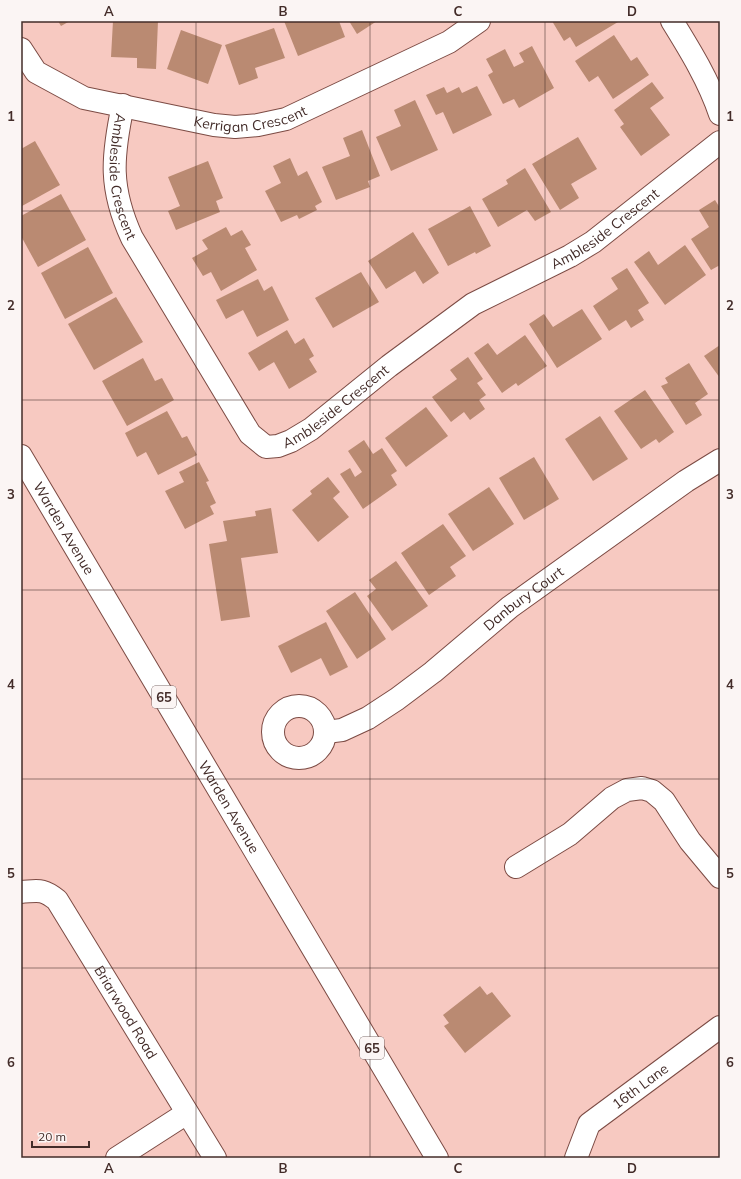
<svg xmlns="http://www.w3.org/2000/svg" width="741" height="1179" viewBox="0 0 741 1179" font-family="Mulish,sans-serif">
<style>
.building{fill:#ba8a72}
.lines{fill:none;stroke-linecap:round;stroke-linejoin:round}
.minor-casing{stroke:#7c4b44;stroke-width:24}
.major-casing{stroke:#7c4b44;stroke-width:24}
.minor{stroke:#fff;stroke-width:22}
.major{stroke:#fff;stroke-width:22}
.grid{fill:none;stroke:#432c29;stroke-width:1;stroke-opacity:0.55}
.labels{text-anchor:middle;stroke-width:3;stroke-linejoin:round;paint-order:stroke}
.shield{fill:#fbf5f4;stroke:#7a6866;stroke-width:1}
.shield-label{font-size:13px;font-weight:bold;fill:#432c29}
.street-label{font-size:14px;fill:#432c29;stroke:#fbf5f4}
.neatline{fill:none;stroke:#432c29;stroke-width:1.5}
.grid-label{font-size:13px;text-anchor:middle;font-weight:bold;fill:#432c29}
</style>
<rect width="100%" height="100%" fill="#f7c9c1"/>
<g class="building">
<polygon points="58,21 70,21 61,26"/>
<polygon points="113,21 158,21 156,69 137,68 137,58 111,57"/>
<polygon points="284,21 339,21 345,37 298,56"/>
<polygon points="349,21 377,21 357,34"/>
<polygon points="552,21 617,21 618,22 576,47 570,37 564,41"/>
<polygon points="274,28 285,58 255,68 258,78 239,85 225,45"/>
<polygon points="181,30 222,45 208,84 167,69"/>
<polygon points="614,35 631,61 637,57 649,75 613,99 598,76 589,82 575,61"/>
<polygon points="532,46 554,88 519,108 514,99 503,104 488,75 493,72 486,59 505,49 514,67 524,62 519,53"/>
<polygon points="652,82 664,98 650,108 670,135 641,156 620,127 624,124 614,110"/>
<polygon points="477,86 492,115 453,134 443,112 436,115 426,95 444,87 447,93 459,87 462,93"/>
<polygon points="415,100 438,150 391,171 376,137 401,126 394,110"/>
<polygon points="362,130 380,176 368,181 370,187 336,200 322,167 350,156 343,138"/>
<polygon points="578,137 597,169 571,184 579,198 560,210 532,164"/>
<polygon points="35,141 60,185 22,206 21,149"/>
<polygon points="290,158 298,176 307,171 322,202 315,206 317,210 299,219 297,215 281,222 265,191 281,183 273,166"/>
<polygon points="208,161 223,198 216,201 220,212 176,230 168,211 180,206 168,177"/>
<polygon points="525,168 551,212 535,221 527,210 498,227 482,199 508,184 506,180"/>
<polygon points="61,194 86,240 38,267 21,236 21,216"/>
<polygon points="715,200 720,208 720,265 711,270 691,239 709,227 699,210"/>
<polygon points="470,206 491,246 476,254 475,252 448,266 428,229"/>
<polygon points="226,227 231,236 242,230 251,245 245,248 257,270 221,291 211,272 203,276 192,258 208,249 202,240"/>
<polygon points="413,232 439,273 423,284 415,271 386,289 368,261"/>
<polygon points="685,245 706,275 665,305 634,262 649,251 658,265"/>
<polygon points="88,247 113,293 65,319 41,273"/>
<polygon points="627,268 649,303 638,310 644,320 631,328 626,320 609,331 593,306 618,289 611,278"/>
<polygon points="361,272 379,302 333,328 315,298"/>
<polygon points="258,279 264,291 272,286 289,320 257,337 243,310 226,319 216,300"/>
<polygon points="116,297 143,342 94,370 68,324"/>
<polygon points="582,309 602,339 557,368 529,324 544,314 553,327"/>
<polygon points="287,330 295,344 304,338 314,356 309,359 317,372 289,389 274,362 259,371 248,353"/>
<polygon points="525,335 547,366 518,386 516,383 502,393 474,353 488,343 497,355"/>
<polygon points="720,345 720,378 704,356"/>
<polygon points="468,357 483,379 477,383 486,395 479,400 485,409 470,420 464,412 451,422 432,397 457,379 450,370"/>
<polygon points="143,358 155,381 162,378 174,400 127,426 102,381"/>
<polygon points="689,363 708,394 695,403 702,415 686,425 661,386 668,383 665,378"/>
<polygon points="645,390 674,432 659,443 656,439 641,449 614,411"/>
<polygon points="426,407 448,436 406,467 385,438"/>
<polygon points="167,411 182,438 187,436 197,455 158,475 146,452 137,457 125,433"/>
<polygon points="600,416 628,459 593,481 565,439"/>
<polygon points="364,440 373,454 382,448 397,471 391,475 397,485 363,509 340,474 350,468 355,477 362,472 348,451"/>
<polygon points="534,457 559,499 524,520 499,478"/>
<polygon points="199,462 209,481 206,482 216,503 210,506 214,514 185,529 165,491 184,482 179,472"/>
<polygon points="328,477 340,492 333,498 349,517 318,542 292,510 312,494 310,491"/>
<polygon points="489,487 514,524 473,551 448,514"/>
<polygon points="271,508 278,553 241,558 250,617 221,621 209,544 227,541 223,521 256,516 255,511"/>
<polygon points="443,524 466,556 450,567 456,576 429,595 401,553"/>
<polygon points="396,561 428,606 392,631 367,596 376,589 369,580"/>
<polygon points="355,592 386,639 357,659 326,611"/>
<polygon points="326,622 348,667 330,676 321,658 291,673 278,646"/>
<polygon points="480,986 487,995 492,992 511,1016 465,1053 444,1026 449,1023 443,1015"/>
</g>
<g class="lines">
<defs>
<g id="minor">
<path d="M672 21C690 50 709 81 720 114"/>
<path id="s1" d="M21 49 36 72 84 98 214 125 235 127 258 125 286 119 449 42 479 21"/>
<path id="s2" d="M123 105C112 157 109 188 132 238L250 434 266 447 278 446 291 441 311 429 389 366 473 304 570 256 593 242 720 142"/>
<circle cx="299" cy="732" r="26"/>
<path id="s3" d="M326 732 342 730 368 718 397 699 433 672 510 607 686 481 720 460"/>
<polyline points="516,867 570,834 612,798 627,790 642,788 652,791 664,801 690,841 720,877"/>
<path id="s4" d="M21 892C38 891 42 888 57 900L215 1158"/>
<polyline points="117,1158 187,1113"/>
<path id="s5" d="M576 1158 589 1124 720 1027"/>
</g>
<g id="major">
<path id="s6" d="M21 456 437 1158"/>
</g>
</defs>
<use href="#minor" class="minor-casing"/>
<use href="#major" class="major-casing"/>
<use href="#minor" class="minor"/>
<use href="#major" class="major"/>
</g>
<path class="grid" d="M196 21V1158M370 21V1158M545 21V1158M21 211H720M21 400H720M21 590H720M21 779H720M21 968H720"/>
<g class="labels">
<g class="shield">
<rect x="152" y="686" width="24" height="22" rx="3"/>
<rect x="360" y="1037" width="24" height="22" rx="3"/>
</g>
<g class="shield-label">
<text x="164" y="702">65</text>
<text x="372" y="1053">65</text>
</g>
<g class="street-label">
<text dy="5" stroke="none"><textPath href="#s1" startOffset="252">Kerrigan Crescent</textPath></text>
<text dy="5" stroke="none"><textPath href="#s2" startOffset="73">Ambleside Crescent</textPath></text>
<text dy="5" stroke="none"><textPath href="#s2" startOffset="792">Ambleside Crescent</textPath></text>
<text dy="5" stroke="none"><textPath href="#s2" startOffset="468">Ambleside Crescent</textPath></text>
<text dy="5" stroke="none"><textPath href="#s6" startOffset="84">Warden Avenue</textPath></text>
<text dy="5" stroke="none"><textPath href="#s3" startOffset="241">Danbury Court</textPath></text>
<text dy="5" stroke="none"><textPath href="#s6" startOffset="408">Warden Avenue</textPath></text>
<text dy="5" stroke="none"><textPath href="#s4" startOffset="170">Briarwood Road</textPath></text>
<text dy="5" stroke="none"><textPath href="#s5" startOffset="100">16th Lane</textPath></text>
</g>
</g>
<rect width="741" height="1179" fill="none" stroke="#fbf5f4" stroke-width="44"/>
<path d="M32 1141v6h57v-6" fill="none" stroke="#432c29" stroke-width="2"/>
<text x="38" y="1141" font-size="12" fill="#432c29" stroke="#fbf5f4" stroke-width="3" paint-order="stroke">20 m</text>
<rect x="22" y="22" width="697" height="1135" class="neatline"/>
<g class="grid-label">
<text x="109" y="16">A</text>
<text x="283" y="16">B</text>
<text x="458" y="16">C</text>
<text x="632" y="16">D</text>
<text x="11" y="121">1</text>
<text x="730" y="121">1</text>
<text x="11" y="310">2</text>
<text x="730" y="310">2</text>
<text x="11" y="499">3</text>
<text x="730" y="499">3</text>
<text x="11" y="689">4</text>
<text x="730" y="689">4</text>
<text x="11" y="878">5</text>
<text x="730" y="878">5</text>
<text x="11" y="1067">6</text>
<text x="730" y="1067">6</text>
<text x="109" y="1173">A</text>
<text x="283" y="1173">B</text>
<text x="458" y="1173">C</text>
<text x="632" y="1173">D</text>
</g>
</svg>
